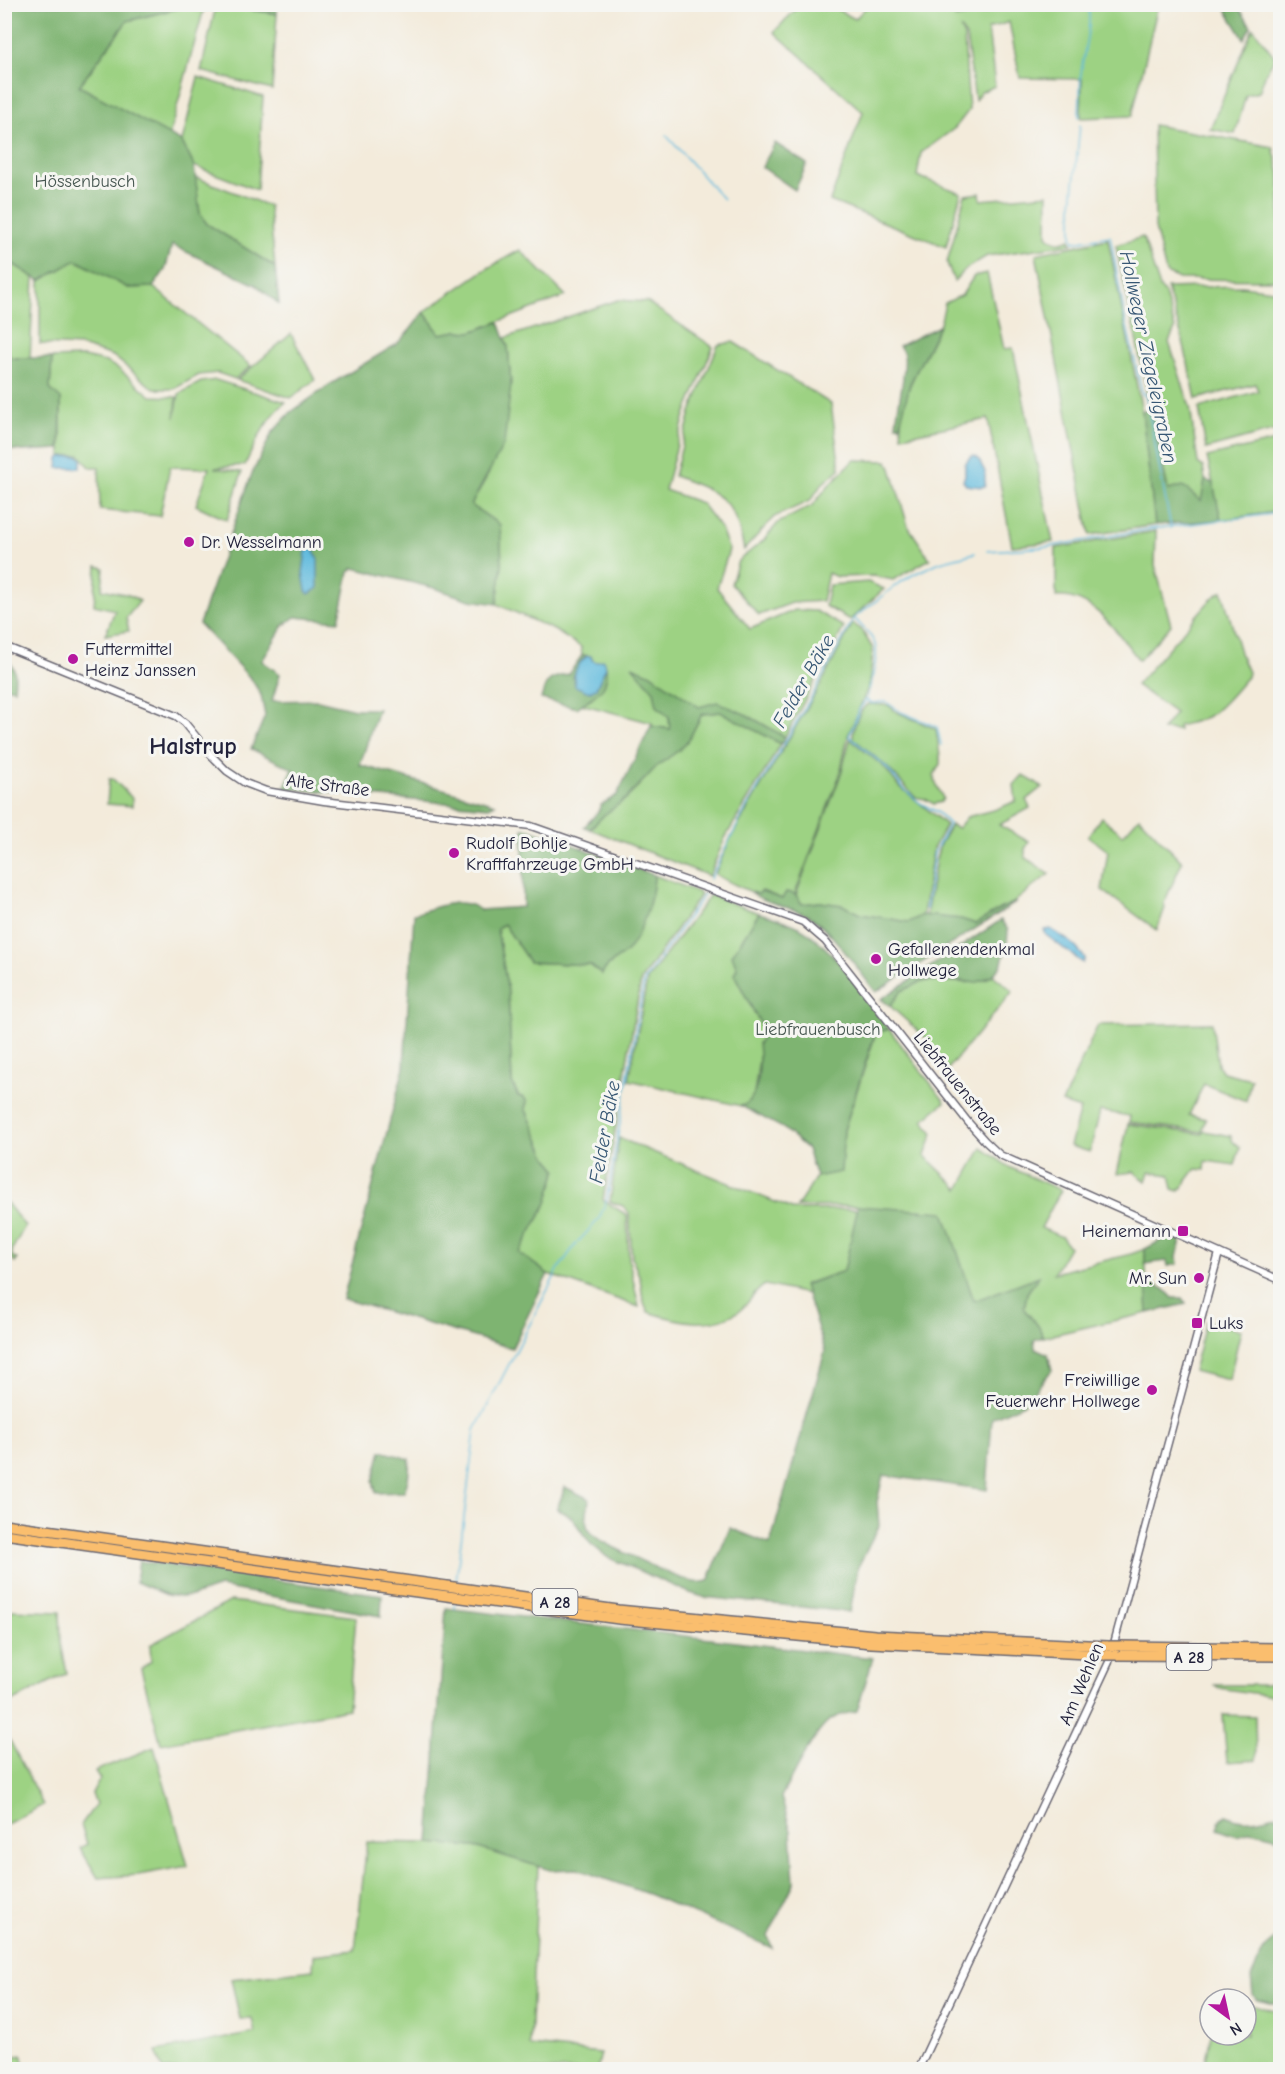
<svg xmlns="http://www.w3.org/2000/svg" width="1285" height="2074" viewBox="0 0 1285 2074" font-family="'Comic Neue',sans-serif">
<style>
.green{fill:#9dd283;stroke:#607a5f;stroke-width:1.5}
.forest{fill:#7eb471;stroke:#506b56;stroke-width:1.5}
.water{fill:#5fbadd;stroke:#406e8c;stroke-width:1.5}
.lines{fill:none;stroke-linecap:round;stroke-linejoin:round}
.stream{stroke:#5fbadd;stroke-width:1.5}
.minor-casing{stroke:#6b6873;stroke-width:9}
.highway-casing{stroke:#6b6873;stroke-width:12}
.minor{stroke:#fff;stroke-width:6}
.highway{stroke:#fabe6e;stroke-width:9}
.highway-bridge-casing{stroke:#6b6873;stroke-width:12;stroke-linecap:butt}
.highway-bridge{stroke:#fabe6e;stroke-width:9}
.poi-dot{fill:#b5179e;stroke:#f6f6f2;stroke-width:2}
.labels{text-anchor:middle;stroke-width:6;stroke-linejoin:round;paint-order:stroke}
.shield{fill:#f6f6f2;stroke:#626272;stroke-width:1.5}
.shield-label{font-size:16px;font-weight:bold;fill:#22223b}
.park-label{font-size:18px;fill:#475751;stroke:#f6f6f2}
.poi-label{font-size:18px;fill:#22223b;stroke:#f6f6f2;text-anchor:start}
.street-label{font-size:18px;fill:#22223b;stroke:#f6f6f2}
.water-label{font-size:20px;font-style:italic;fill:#375774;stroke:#f6f6f2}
.district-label{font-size:24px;font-weight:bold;fill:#22223b;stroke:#f6f6f2}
</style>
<rect width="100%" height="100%" fill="#f6f6f2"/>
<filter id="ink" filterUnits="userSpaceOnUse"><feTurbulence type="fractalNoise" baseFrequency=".0167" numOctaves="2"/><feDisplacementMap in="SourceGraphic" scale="12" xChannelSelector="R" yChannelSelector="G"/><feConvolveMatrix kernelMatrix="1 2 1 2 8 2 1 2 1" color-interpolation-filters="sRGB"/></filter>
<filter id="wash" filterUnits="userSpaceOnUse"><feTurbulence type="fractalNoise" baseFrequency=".008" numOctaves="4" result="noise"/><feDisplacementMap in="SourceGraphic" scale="24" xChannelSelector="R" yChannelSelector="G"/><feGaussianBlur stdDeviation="1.35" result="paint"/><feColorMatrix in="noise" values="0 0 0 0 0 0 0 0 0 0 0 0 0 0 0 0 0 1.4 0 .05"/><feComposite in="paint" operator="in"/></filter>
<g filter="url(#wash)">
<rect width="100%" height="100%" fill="#f3ebdb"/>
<g class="green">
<polygon points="869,4 954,5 956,18 988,12 989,5 1158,5 1132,116 1081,118 1082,79 1020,78 1009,22 988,29 995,86 981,92 975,100 966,36 960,28 964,37 969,110 955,128 921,153 917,176 961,193 946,247 830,201 863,112 774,32 800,5 829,5 855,19"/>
<polygon points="191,5 205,5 169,136 79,86 127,21"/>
<polygon points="216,5 277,14 272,90 201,71"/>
<polygon points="1253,28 1275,57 1266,73 1259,92 1246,95 1235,134 1210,129"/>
<polygon points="198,77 263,97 257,190 194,166 182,142"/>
<polygon points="1153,125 1273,147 1280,174 1280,280 1179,279 1166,273 1155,228"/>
<polygon points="195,177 269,206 275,267 207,224 200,214"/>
<path d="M980 193 981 200 1048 194 1047 235C1054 243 1060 244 1070 239L1072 244 987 256 967 268 954 281 947 263 965 195Z"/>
<polygon points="1143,237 1160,288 1165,294 1175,329 1169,342 1190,407 1198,463 1203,467 1205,480 1202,502 1168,490 1116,245"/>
<polygon points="1108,239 1142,411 1155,525 1090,535 1036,254"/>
<polygon points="520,250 566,296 471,332 457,331 440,334 424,312 483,271"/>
<polygon points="5,259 34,277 30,358 10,358 5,348"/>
<polygon points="76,260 128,288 153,287 251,366 235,379 218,373 199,375 174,389 154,389 113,356 81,346 40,344 40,281"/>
<path d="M987 273 1004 349 1013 348 1053 542 1012 546 988 419 902 436C895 396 925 361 939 326 942 319 943 311 945 303L962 295 974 276Z"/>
<polygon points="1242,286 1280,291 1280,429 1206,449 1199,408 1258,391 1255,384 1196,399 1183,341 1167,288"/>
<polygon points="618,300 647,302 713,347 685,415 665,490 701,503 721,529 729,550 717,588 750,629 795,610 816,611 844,627 785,737 747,715 699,707 649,673 645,679 655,691 657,706 669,717 670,729 651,726 652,723 581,704 592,698 606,667 603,661 596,662 592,660 591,656 582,655 581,647 554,630 497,604 502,564 500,525 471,505 489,473 511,384 508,347 505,338"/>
<polygon points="291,334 315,380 291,398 237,380"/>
<path d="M733 342 831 404 840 469 822 484 810 501 774 517 744 550C734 498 721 494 674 476L691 412 718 345Z"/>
<path d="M83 357 106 362 119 369 151 396 177 397 175 418 179 394 201 382 216 380 286 402C266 419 256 441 245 465L214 468 242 472 227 520 196 505 209 468 170 467 160 516 100 510 99 467H90L80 455 61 456V400L50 389 52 358Z"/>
<polygon points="1280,440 1280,511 1221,520 1207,457"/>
<polygon points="854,460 887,461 890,465 908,526 930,559 893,580 874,576 837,577 828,573 822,601 792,603 759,615 731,584 738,561 764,540 778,523 813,505 828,486"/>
<path d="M1156 531 1155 565 1171 625 1139 660C1118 634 1094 594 1056 597V548Z"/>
<polygon points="97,566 104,568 102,589 129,595 140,601 126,618 129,631 105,635 115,610 94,605"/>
<polygon points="868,582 884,589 850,620 825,606 829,585"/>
<path d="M1222 591 1242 659 1248 672 1247 677C1235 690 1224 705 1210 715 1200 721 1189 723 1178 726L1179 730H1162L1175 713 1136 685 1212 598Z"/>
<path d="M853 623 863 632 873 649 870 683 848 736 840 774 795 894 786 892 782 899 762 891 759 894C749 892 724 880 715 874L730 839 821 684Z"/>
<path d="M868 704 888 705 897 712 936 729 940 756V764L934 775 936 784 943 798 941 802 934 804 925 799 915 797 887 767 853 738C852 729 860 708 868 704Z"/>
<polygon points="721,712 781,744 725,838 709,876 590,829 604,815 627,798 657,766 679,750 689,739 702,714"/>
<polygon points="850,739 884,767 898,785 946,825 933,849 923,915 909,922 860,914 842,905 820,902 802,904 796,895 841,774"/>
<polygon points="1023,775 1042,787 1026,800 1030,808 999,825 1029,842 1025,849 1025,857 1049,874 1013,903 976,924 961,919 926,916 936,859 940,844 951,825 958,828 967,817 997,809 1016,801 1014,785"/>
<polygon points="109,779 113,779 132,798 132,806 107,804"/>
<polygon points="1101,817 1123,835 1139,817 1182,862 1164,903 1165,908 1157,930 1102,890 1108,851 1088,836"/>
<path d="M654 875 698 892 700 895 641 980 603 1200 627 1215 629 1260 639 1307 548 1274 519 1253 547 1203 557 1169 547 1157 525 1108 527 1102 524 1098 519 1096 512 1083 508 992 497 929 504 924 529 962 590 965 602 974C606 966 613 962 618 956 638 930 653 908 654 875Z"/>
<polygon points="710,895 759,913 733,955 737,968 734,974 761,1025 762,1038 754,1094 747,1105 741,1106 629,1080 647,980"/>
<path d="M993 975 1013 991 947 1070 929 1047 926 1038 890 1006C894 1002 897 994 902 991 933 968 964 994 993 975Z"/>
<polygon points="1212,1023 1218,1065 1223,1072 1251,1079 1246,1101 1204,1084 1189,1115 1206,1119 1202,1132 1129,1122 1130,1116 1100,1111 1090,1152 1070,1146 1080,1109 1062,1103 1098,1025"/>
<path d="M889 1029 945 1102 923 1120 933 1133 925 1156 959 1189 982 1148 1011 1168 1061 1190 1041 1228 1062 1237 1069 1247 1054 1273 1131 1254 1145 1249 1148 1313 1043 1337C1038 1322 1033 1321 1024 1309L1027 1293 1038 1277 974 1301 858 1206 797 1207 816 1177 840 1172 844 1130 876 1033Z"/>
<polygon points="1128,1124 1202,1134 1204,1131 1231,1136 1233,1142 1240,1147 1235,1165 1206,1161 1205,1170 1196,1169 1194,1171 1179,1191 1173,1189 1170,1175 1149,1172 1146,1181 1134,1172 1117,1174"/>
<path d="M619 1138 792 1209 799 1210 858 1209 844 1271 805 1284 807 1294 765 1285C754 1291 749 1304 739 1311 711 1330 677 1321 648 1312L643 1300 640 1278 632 1258 629 1213 623 1206 610 1202Z"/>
<polygon points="5,1203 7,1203 25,1226 12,1250 12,1256 17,1259 15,1262 5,1253"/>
<polygon points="1206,1321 1241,1330 1229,1380 1193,1371"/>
<polygon points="231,1601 356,1617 348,1709 161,1744 141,1669 151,1661 150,1645"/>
<polygon points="10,1610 60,1612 61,1643 67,1673 10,1703 7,1644"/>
<polygon points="1215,1685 1280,1685 1280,1697 1219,1688"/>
<polygon points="1223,1715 1255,1716 1256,1760 1227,1762"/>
<polygon points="4,1729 43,1805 5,1825 4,1825"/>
<polygon points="154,1747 188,1866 138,1875 98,1878 80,1848 87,1844 81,1825 96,1804 92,1794 100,1779 95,1771"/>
<polygon points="367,1842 429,1843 475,1847 538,1866 530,2046 601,2053 597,2070 163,2070 156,2051 255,2033 252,2019 240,2019 231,1979 313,1970 314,1955 355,1950"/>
<polygon points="1246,2004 1280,2012 1280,2069 1204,2069 1211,2035 1246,2035"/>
<polygon points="22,2055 25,2068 5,2069 5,2058"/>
</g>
<g class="forest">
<polygon points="4,5 191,5 127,21 79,86 182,142 194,166 200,214 207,224 275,267 279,304 256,285 172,245 165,270 153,287 128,288 76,260 40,281 5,259"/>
<polygon points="225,5 277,5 277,14"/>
<polygon points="954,5 954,4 989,5 988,12 955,18"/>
<polygon points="1223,5 1237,5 1251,26 1244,39"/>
<polygon points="775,143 807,164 795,190 762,167"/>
<polygon points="424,312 440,334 457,331 471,332 499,322 508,347 511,384 504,444 471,505 500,525 502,564 497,604 470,600 434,588 354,568 349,572 339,621 295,617 283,626 262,661 280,674 272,701 318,700 355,709 378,709 360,765 495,804 489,807 284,788 293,769 251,749 265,716 261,695 252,680 199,624 251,476 272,433 291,412 331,384 397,344 410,330"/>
<path d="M939 326 910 384 900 425H896C897 407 907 369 904 355 904 353 900 347 899 346Z"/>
<polygon points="5,348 11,358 52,358 50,389 61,399 60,449 23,451 5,449"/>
<polygon points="1151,409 1168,490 1183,486 1201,501 1205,480 1213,483 1221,520 1155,525 1142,411"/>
<path d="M582 655 587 656 581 661 573 677 596 688 606 667C610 692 593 695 577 708L541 699C546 679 549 678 569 674Z"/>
<path d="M4 656C16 667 16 673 14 689L5 687Z"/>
<polygon points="632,666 649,673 699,707 717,702 747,715 785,737 781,744 721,712 702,714 689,739 679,750 657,766 627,798 604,815 590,829 584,827 598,812 601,805 617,795 651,726 670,729 669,717 657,706 654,691"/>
<path d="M523 829H530L654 875C654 895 642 932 629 949 622 959 608 961 602 974L590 965 529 962 504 924 497 929 508 992 512 1083 518 1096 524 1098 527 1102 525 1108 547 1157 557 1169 547 1203 519 1253 548 1274 512 1348 343 1299 404 1067 414 914C435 908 461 895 480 910L523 907Z"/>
<path d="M761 891 782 899 786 892 795 894 802 904 820 902 842 905 860 914 909 922 923 915 961 919 976 924 1001 908 1017 902 876 992C859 972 830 927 807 915 789 906 768 905 751 893L759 894Z"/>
<path d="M759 913C772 917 787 921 799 927 832 945 866 998 889 1029L875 1033 844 1130 841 1172 816 1177 807 1149 783 1128 741 1106C761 1101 760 1060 758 1043L762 1038 761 1025 734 974 737 968 732 955Z"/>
<polygon points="1001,920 1008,930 1007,945 1001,966 993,975 976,983 943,979 925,980 901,991 890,1006 881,999"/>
<path d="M858 1206 944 1212 974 1301 1039 1276 1027 1293 1024 1309C1033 1322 1038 1321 1043 1337L1034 1340 1035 1348 1048 1354 1052 1370 1024 1404 992 1418 987 1490 883 1475 877 1502 879 1526 858 1567 850 1612 703 1597 690 1593 607 1557 590 1543 572 1518 557 1509 565 1487 589 1499C588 1508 584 1522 589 1531 595 1541 680 1580 694 1582 698 1583 704 1582 708 1581L730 1528 770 1544 825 1351 804 1285 844 1271Z"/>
<polygon points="1171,1235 1181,1240 1177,1257 1178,1264 1168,1266 1167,1261 1145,1264 1145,1249"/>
<polygon points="1146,1282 1164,1289 1173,1298 1182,1298 1186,1304 1148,1313"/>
<polygon points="381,1451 410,1459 408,1480 404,1492 376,1493 373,1481"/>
<polygon points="139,1561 382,1595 381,1616 220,1587 193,1596 180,1597 167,1595 136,1582"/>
<path d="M446 1608 873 1658 857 1711C846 1714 834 1715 826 1724 808 1743 794 1774 781 1797L791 1831 794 1883 768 1936 772 1948 651 1895 577 1869 550 1870 475 1847 429 1843Z"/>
<path d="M1280 1814V1838L1251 1831 1237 1836 1217 1829 1219 1822 1227 1815C1244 1825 1262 1818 1280 1814Z"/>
<polygon points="1280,1933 1280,2005 1257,2000 1253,1995 1251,1977 1263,1951"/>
</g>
<g class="water">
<polygon points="78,456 82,459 80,468 58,468 59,459 61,457"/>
<polygon points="974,456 978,458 985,472 985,486 982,487 966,485 963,481 965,475 965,464 970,457"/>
<polygon points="313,547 318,560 318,588 309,594 306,591 303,573 306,551"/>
<path d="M587 656H591L592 660 596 662 603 660 606 667 596 688 589 692 575 686C572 673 577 665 587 656Z"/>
<polygon points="1051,929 1072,943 1085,958 1083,963 1046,935 1044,930"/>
</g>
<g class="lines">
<g class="stream">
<polyline points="1079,117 1081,73 1089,25 1089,4"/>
<polyline points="1080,125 1072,204 1072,236 1074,242 1110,236 1125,318 1142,393 1146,397 1171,528"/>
<polyline points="666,135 723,199"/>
<polyline points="987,551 1047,547 1151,529 1280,513"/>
<path d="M854 618C861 626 872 635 875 644 879 657 870 687 866 700L872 703 886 702 901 712 937 727 941 745"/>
<polyline points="866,700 860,708 849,736 886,767 904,789 920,803 937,812 949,824 934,853 926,909"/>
<polyline points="710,879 744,812 812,696 854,618 895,586 914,574 940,562 975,553"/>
<polyline points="578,1242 599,1219 607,1199 644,981 704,894"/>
<polyline points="456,1581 475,1430 559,1268 576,1244"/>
<polyline points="455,1608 455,1604"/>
</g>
</g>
</g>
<g filter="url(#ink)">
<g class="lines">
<defs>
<g id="minor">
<polyline points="4,646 176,716 185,723 211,755 227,771 245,783 266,791 324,801 531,826 803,922 825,941 968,1122 985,1141 1000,1155 1280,1280"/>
<polyline points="918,2070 1109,1662 1219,1253"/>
</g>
<g id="highway">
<polyline points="4,1524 618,1610 875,1635 1108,1646"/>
<polyline points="4,1534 365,1585 619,1619 871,1643 1105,1655"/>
<polyline points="1120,1646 1280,1648"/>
<polyline points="1116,1655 1280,1656"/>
</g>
</defs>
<use href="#minor" class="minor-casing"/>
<use href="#highway" class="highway-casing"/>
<use href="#minor" class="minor"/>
<use href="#highway" class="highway"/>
<defs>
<g id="highway-bridge">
<polyline points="1108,1646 1120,1646"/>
<polyline points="1105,1655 1116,1655"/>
</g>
</defs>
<use href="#highway-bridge" class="highway-bridge-casing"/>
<use href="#highway-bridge" class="highway-bridge"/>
</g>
</g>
<g class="poi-dot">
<circle cx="189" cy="542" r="6"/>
<circle cx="73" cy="659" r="6"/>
<circle cx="454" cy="853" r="6"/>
<circle cx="876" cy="959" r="6"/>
<rect x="1177" y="1225" width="12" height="12" rx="3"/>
<circle cx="1199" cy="1278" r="6"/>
<rect x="1191" y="1317" width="12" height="12" rx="3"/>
<circle cx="1152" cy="1390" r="6"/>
</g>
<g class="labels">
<g class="shield">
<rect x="532.5" y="1589" width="45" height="26" rx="4.5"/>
<rect x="1166.5" y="1644" width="45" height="26" rx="4.5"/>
</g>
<g class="shield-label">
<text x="555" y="1608">A 28</text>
<text x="1189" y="1663">A 28</text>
</g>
<g class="park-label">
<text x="85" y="187">Hössenbusch</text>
<text x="818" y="1035">Liebfrauenbusch</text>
</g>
<g class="poi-label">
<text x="201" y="548">Dr. Wesselmann</text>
<text x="85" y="655">Futtermittel<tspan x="85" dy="21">Heinz Janssen</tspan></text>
<text x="466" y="849">Rudolf Bohlje<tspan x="466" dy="21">Kraftfahrzeuge GmbH</tspan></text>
<text x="888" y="955">Gefallenendenkmal<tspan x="888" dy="21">Hollwege</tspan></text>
<text x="1171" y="1237" text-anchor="end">Heinemann</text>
<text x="1187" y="1284" text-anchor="end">Mr. Sun</text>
<text x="1209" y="1329">Luks</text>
<text x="1140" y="1386" text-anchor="end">Freiwillige<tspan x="1140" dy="21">Feuerwehr Hollwege</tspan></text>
</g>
<g class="street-label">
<text transform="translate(328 785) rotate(7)" y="6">Alte Straße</text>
<text transform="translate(958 1083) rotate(51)" y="6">Liebfrauenstraße</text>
<text transform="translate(1081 1684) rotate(-67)" y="6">Am Wehlen</text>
</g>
<g class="water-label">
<text transform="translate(1149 357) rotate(78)" y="7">Hollweger Ziegeleigraben</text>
<text transform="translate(803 681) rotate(-60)" y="7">Felder Bäke</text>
<text transform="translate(604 1132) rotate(-80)" y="7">Felder Bäke</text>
</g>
<g class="district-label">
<text x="193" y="754">Halstrup</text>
</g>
</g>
<rect width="1285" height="2074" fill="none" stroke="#f6f6f2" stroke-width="24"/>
<g transform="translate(1228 2017) rotate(147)"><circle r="28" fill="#f6f6f2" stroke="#a1a1a9" stroke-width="1.5"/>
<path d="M0-4.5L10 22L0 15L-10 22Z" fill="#b5179e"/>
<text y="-9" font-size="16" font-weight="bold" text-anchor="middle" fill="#22223b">N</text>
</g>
</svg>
